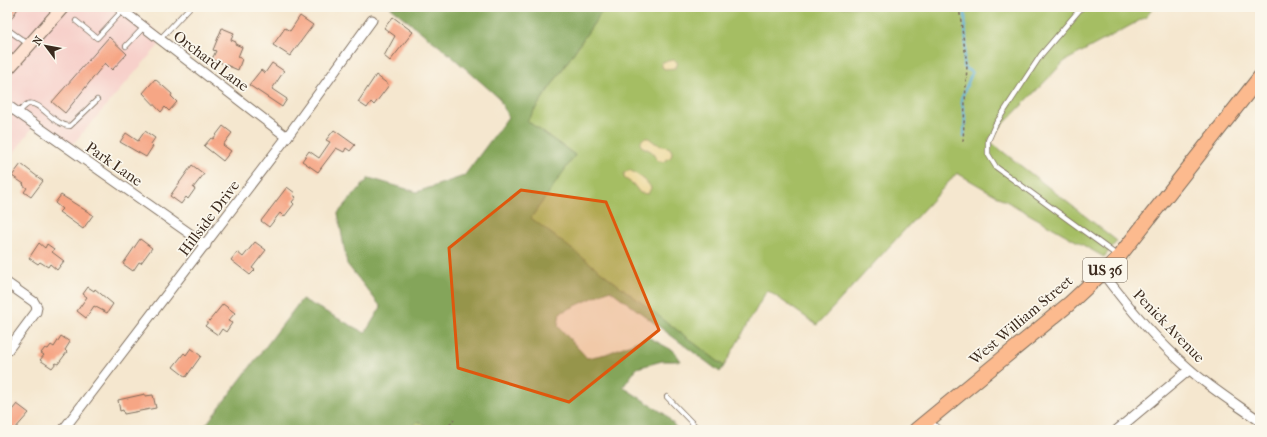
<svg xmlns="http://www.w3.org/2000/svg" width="1267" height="437" viewBox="0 0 1267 437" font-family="'IM FELL French Canon',serif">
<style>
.built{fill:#f7d0ca}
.green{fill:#a5be64;stroke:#707441}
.forest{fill:#84a55a;stroke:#60683c}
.sand{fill:#eeda9e;stroke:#94825e}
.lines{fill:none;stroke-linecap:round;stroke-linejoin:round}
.stream{stroke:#61b2dc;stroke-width:2.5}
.building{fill:#f6a685}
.service-casing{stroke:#7c6c5c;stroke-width:6}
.minor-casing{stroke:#7c6c5c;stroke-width:11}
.secondary-casing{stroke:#7c6c5c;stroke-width:14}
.trunk-casing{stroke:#7c6c5c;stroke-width:16}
.path{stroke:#7c6c5c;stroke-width:1.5;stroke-dasharray:3 3;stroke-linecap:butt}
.service{stroke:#fff;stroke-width:4.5}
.minor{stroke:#fff;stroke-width:9}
.secondary{stroke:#fee3d2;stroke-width:12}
.trunk{stroke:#fcba8e;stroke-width:14}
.marked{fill:#df570d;fill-opacity:0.2;stroke:#df570d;stroke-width:3;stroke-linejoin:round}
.labels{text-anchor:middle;stroke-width:3.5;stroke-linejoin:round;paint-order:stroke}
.shield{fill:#fbf7ec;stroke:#75685c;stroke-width:1}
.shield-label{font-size:14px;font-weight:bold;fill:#3b2a1e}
.street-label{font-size:15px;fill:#3b2a1e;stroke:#fbf7ec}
</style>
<rect width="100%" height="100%" fill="#fbf7ec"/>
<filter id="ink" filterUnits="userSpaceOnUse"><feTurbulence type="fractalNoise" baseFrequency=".025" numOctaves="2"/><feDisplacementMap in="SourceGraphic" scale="8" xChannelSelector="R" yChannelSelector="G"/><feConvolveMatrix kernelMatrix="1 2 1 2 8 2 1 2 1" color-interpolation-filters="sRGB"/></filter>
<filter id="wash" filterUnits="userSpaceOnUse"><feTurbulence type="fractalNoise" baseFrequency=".012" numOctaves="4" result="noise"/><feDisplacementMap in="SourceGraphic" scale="16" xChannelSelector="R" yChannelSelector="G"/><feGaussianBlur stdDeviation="0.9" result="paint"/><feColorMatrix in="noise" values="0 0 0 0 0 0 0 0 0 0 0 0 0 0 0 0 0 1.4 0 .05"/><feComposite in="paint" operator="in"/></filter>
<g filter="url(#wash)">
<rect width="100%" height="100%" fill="#f5e7cf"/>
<polygon class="built" points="7,7 126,7 165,38 72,145 38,120 7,162"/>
<g class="green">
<polygon points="605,7 1154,7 1146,17 1065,61 988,140 1117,241 1104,257 957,173 817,325 767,290 724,366 530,218 575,155 527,121"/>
<polygon points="418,421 433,430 408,430"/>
</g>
<polygon class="forest" points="390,7 605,7 527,121 575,155 531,218 724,366 720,372 610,290 560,313 558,326 587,358 606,354 648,337 674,351 681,361 662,361 637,368 623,387 666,415 678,430 433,430 418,421 408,430 202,430 302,299 365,333 381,307 347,264 338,213 369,178 417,192 464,176 508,117 499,98 449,54"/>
<g class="sand">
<polygon points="674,60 678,63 675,68 665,69 662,67 662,62"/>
<polygon points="644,138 649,138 655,143 670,148 672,152 671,157 663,162 658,161 651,151 641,146 641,141"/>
<path d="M629 170C637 174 647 180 651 188L648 194 640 193 633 184 624 178V173Z"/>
</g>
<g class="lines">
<polyline class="stream" points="964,137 965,117 961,99 972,73 963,66 966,43 965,14 967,7"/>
</g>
<g id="blocks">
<g class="building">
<polygon points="7,7 19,7 7,25"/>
<polygon points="300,16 313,25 290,56 273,45 285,28 290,31"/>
<polygon points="393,17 413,32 390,61 384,56 395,36 384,28"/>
<polygon points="222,28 234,33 231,40 236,42 235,44 242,47 238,57 242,59 238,70 212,59 216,51 213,50"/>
<polygon points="109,37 127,54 112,70 105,63 65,113 52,102"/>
<polygon points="272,63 284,71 272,89 287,99 282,107 249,85 261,70 265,73"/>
<polygon points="376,75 389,85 374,105 371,102 367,108 358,102"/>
<polygon points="155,79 172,94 171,96 177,102 169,111 165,107 161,112 143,93"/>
<polygon points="223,126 232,133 223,145 231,151 223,161 204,146 211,138 213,139"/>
<polygon points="334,130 355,145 350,151 346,148 344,152 336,148 318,172 302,161 309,151 319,158 330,142 326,140"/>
<polygon points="145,131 155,138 151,144 153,146 146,157 120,142 126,133 138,141"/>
<polygon points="21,164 43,181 31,197 24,192 27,188 23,185 24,184 12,176"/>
<polygon points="192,165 204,174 193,188 195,189 188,199 186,197 181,204 170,196"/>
<polygon points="287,187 295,193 293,195 296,197 292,202 294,204 284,217 280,213 269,227 261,221"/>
<polygon points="61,195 93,215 83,229 59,212 62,209 55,203"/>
<polygon points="140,239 152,248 141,263 139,262 133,271 123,264"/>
<polygon points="255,242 266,250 252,268 255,270 250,275 231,260 237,252 243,257"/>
<polygon points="39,243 45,248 47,244 54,249 52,252 64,261 57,270 50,264 48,267 40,262 38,264 29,258"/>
<polygon points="88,287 94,291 95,289 113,304 107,313 94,306 86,318 77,311 87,297 83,294"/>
<polygon points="223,304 235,313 228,321 232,323 226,332 222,329 218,335 205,326"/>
<polygon points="61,336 70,342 65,350 67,352 58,364 56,363 52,368 40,360 44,355 41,353 45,348 48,349 51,345 54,347"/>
<polygon points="191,348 201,356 186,377 173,367 184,353 186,355"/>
<polygon points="145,394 145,396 153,395 156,408 124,414 123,410 120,411 118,400"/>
<polygon points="17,404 29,413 14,430 7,430 7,416"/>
</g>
</g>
</g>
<g filter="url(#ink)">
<use href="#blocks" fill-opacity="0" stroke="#7c6c5c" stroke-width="1"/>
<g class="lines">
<defs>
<g id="service">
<polyline points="1082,7 1041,55 995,125 988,141 988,154 996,167 1118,256"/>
<polyline points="76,21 97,38 122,11"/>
<polyline points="7,29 28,44"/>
<polyline points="160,39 190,7"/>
<polyline points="126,46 144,27"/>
<path d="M18 113C21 110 24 106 28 104 40 100 54 126 70 126L97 100"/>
<polyline points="667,397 699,430"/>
<polyline points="930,421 940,430"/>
</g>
<g id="minor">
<polyline points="118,7 287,137"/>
<polyline points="7,105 206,245"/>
<path d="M1102 272C1128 307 1156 340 1188 368 1210 388 1236 404 1260 421"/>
<polyline points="7,283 34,302 37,307 36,312 7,351"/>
<polyline points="63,430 287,137 372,20"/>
<polyline points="1117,430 1189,370"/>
</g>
<polyline id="secondary" points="7,70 63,7"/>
<polyline id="trunk" points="916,430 1069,304 1117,259 1260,77"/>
</defs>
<use href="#service" class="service-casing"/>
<use href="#minor" class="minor-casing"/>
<use href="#secondary" class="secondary-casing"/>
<use href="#trunk" class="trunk-casing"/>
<g class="path">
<polyline points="959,7 967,65 963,142"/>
<polyline points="446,430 454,419"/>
</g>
<use href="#service" class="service"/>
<use href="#minor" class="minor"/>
<use href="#secondary" class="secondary"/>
<use href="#trunk" class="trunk"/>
</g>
</g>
<path class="marked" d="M521 190 606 202 659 330 569 402 458 368 449 248Z"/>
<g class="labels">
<rect class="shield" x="1083" y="258" width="44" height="24" rx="3"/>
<g class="shield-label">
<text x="1105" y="275">US 36</text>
</g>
<g class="street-label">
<text transform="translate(211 61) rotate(37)" y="5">Orchard Lane</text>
<text transform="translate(114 164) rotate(35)" y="5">Park Lane</text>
<text transform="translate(209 218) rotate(-53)" y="5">Hillside Drive</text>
<text transform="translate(1021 320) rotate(-40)" y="5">West William Street</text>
<text transform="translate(1169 326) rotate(46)" y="5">Penick Avenue</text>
</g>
</g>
<rect width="1267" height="437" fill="none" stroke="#fbf7ec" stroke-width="24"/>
<g transform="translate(46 46) rotate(302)" stroke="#fbf7ec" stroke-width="3" paint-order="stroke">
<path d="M0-3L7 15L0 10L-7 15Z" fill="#3b2a1e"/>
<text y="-6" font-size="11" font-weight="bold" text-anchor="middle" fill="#3b2a1e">N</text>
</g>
</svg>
